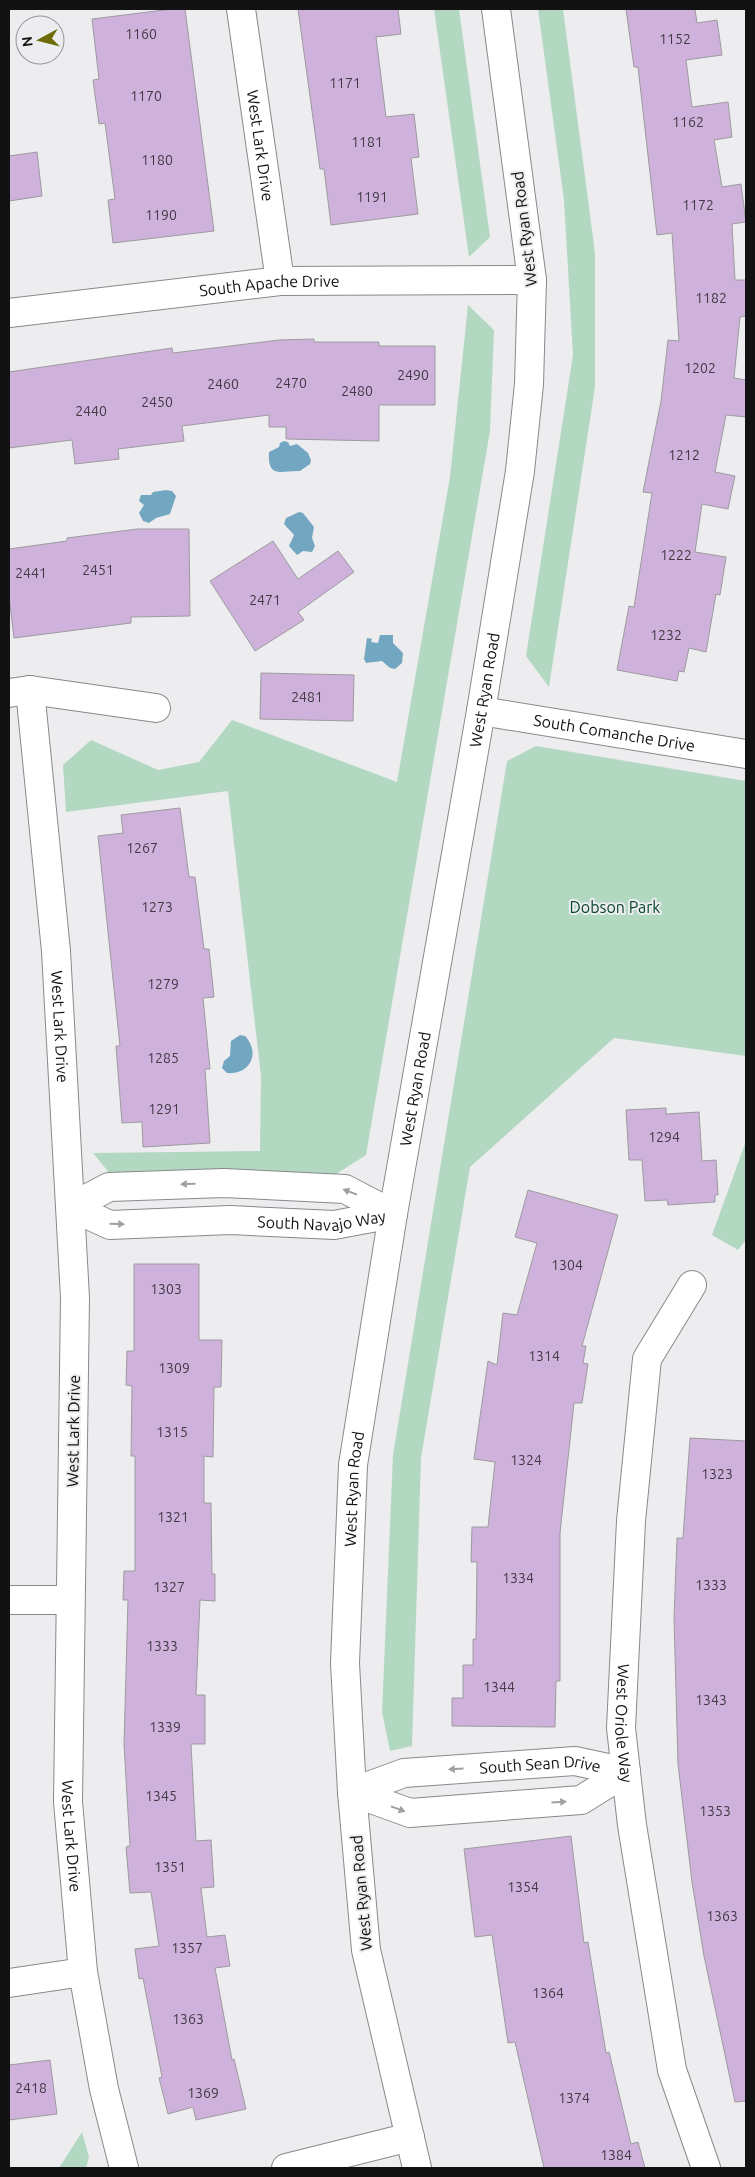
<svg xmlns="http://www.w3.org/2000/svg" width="755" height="2177" viewBox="0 0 755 2177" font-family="Ubuntu,sans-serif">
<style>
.green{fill:#b2d8c2}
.water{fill:#73a7c1}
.building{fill:#cfb2dc;stroke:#9d9b9e}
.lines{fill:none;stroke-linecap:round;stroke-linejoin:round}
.street-casing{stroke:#89898c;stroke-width:30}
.secondary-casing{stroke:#89898c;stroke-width:30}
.street{stroke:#fff;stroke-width:28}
.secondary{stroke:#fff;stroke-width:28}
.oneway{fill:#a0a0a1}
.labels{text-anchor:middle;stroke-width:4;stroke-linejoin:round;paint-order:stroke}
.number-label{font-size:14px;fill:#413a45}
.street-label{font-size:16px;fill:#121213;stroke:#ededf0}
.park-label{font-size:16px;fill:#07472c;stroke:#ededf0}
</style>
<rect width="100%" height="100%" fill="#ededf0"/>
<g class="green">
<polygon points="434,9 459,9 490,237 469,257"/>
<polygon points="538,9 563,9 595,253 595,387 549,687 526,656 573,355 564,200"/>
<polygon points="468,305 494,330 490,431 366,1155 333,1176 111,1175 93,1153 260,1151 261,1076 228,791 66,812 63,765 91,740 158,770 199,762 232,720 397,782 450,477"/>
<polygon points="536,746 746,781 746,1056 614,1038 470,1167 421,1458 412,1746 390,1751 382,1712 393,1455 507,761"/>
<polygon points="746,1141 746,1240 738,1250 712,1235"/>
<polygon points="82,2132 89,2157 86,2168 59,2168"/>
</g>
<g class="water">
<path d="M284 441 288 442 290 446 297 444 308 453 311 460 310 464 300 471C283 470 267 480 269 452L279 447 280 443Z"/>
<polygon points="166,490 172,491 176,496 170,514 156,518 149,523 143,521 139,513 144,505 139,501 141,495 151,495 153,492"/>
<polygon points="299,512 303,513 314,527 312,538 315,546 312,552 303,551 297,555 289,546 294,535 284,524 286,518"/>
<polygon points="380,635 393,635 393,643 403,653 402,663 395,669 390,668 382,661 366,663 364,659 367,638 372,639 371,642 378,643"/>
<path d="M240 1035 245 1036C261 1053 250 1075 227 1073L222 1068 224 1061 230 1056 231 1041Z"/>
</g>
<g class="building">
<polygon points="172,9 185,9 214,231 113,243 108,200 115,199 105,123 99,124 93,80 99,79 92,19"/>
<polygon points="298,9 398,9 401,34 376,37 386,117 414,114 419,157 411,158 418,214 331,225 324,169 320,169"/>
<polygon points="626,9 695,9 697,23 717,20 722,55 686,60 692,107 728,102 732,137 714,140 722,187 741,184 746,222 732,224 735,280 746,280 746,316 740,317 734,378 746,380 746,417 726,415 715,472 735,476 728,509 702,504 695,552 726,557 720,595 716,594 706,652 689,648 684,672 679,671 677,681 617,670 629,606 634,607 652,493 643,492 661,401 668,340 679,341 672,233 657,235 638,67 634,67"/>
<polygon points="37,152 42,196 9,201 9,156"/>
<polygon points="314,339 314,342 379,342 379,346 435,346 435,405 379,405 379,441 286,439 286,427 269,427 269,415 182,426 184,441 118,449 119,459 75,464 72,440 9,448 9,372 172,348 173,353 279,340"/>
<polygon points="137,529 189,529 190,616 131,617 131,623 14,638 9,597 9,549 67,541 67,538"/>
<polygon points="273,541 298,579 338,551 354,572 298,612 304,620 255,651 210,581"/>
<polygon points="261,673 354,675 353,721 260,719"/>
<polygon points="180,808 189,877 195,877 204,949 209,949 214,997 203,998 210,1069 205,1069 210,1143 143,1147 142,1122 122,1123 116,1046 120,1046 98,836 123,833 121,815"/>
<polygon points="666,1108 666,1114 699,1112 702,1161 716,1160 718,1195 715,1195 715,1202 668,1205 667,1200 645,1201 642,1160 629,1160 626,1110"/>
<polygon points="528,1190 618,1215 582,1346 586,1346 583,1363 588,1364 582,1403 574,1403 560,1533 560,1681 556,1681 555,1727 452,1726 452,1698 463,1698 463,1665 473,1665 473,1639 476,1639 477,1562 471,1562 472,1527 488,1527 495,1462 474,1459 488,1361 497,1365 503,1313 517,1315 537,1243 515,1237"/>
<polygon points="134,1264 199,1264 199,1340 222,1340 221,1387 214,1387 213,1457 204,1456 204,1503 211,1503 212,1574 215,1574 215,1601 200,1600 196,1695 205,1695 205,1744 191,1744 196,1841 211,1840 214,1887 201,1888 207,1937 225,1935 230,1966 215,1968 232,2060 234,2059 246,2109 196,2120 193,2107 168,2114 159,2078 162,2077 143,1978 139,1979 135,1949 159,1946 151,1892 130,1893 126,1847 130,1846 124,1744 128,1600 123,1600 124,1571 135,1571 135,1456 131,1456 132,1386 126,1385 127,1351 134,1351"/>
<polygon points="690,1438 746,1441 746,2101 735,2102 704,1956 692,1882 678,1764 674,1618 677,1538 683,1538"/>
<polygon points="571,1836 584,1943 588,1942 606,2053 609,2052 631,2144 638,2142 645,2168 544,2168 515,2042 508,2043 492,1935 475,1937 464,1849"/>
<polygon points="50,2060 57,2114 9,2120 9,2065"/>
</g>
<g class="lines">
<defs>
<g id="street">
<path id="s1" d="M241 9 280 281"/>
<path id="s2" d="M9 313 280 281 532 280"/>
<path id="s3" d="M30 690 56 951 75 1298 68 1802 83 1972 104 2089 124 2168"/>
<polyline points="9,693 30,690 156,708"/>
<path id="s4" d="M481 711 746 754"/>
<polyline points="71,1207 109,1187 224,1183 345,1189 393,1214"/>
<path id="s5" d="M71 1207 110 1225 230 1220 334 1225 393 1214"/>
<path id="s6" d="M692 1285 647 1359 631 1521 621 1728 632 1825 672 2070 706 2168"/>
<polyline points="9,1600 70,1600"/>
<polyline points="352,1792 410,1813 581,1800 626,1772"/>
<path id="s7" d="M352 1792 404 1773 575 1761 626 1772"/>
<polyline points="9,1983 83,1972"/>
</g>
<g id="secondary">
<polyline points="286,2168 410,2137"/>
<path id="s8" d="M417 2168 366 1950 352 1792 345 1663 353 1465 393 1214 481 711 520 471 529 384 532 280 496 9"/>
</g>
</defs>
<use href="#street" class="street-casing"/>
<use href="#secondary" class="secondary-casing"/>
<use href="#street" class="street"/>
<use href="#secondary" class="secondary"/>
</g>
<defs><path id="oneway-solid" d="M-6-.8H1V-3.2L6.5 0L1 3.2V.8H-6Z" transform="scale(1.25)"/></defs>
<g class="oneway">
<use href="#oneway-solid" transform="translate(188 1184) rotate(178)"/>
<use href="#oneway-solid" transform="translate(350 1192) rotate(-159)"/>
<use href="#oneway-solid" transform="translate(117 1224) rotate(2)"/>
<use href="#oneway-solid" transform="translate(456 1769) rotate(176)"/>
<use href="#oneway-solid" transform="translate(559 1802) rotate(-4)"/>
<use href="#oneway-solid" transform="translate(398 1809) rotate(20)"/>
</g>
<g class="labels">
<g class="number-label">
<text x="141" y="39">1160</text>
<text x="675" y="44">1152</text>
<text x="345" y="88">1171</text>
<text x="146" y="101">1170</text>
<text x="688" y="127">1162</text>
<text x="367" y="147">1181</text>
<text x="157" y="165">1180</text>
<text x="372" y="202">1191</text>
<text x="698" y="210">1172</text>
<text x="161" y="220">1190</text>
<text x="711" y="303">1182</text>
<text x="700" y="373">1202</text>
<text x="413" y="380">2490</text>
<text x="291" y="388">2470</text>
<text x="223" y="389">2460</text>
<text x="357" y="396">2480</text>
<text x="157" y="407">2450</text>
<text x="91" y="416">2440</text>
<text x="684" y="460">1212</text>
<text x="676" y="560">1222</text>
<text x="98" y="575">2451</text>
<text x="31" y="578">2441</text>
<text x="265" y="605">2471</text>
<text x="666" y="640">1232</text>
<text x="307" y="702">2481</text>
<text x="142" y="853">1267</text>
<text x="157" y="912">1273</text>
<text x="163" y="989">1279</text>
<text x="163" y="1063">1285</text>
<text x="164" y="1114">1291</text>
<text x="664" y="1142">1294</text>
<text x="567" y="1270">1304</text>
<text x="166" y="1294">1303</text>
<text x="544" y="1361">1314</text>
<text x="174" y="1373">1309</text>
<text x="172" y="1437">1315</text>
<text x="526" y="1465">1324</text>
<text x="717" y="1479">1323</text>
<text x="173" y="1522">1321</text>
<text x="518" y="1583">1334</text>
<text x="711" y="1590">1333</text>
<text x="169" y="1592">1327</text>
<text x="162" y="1651">1333</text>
<text x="499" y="1692">1344</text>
<text x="711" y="1705">1343</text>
<text x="165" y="1732">1339</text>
<text x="161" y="1801">1345</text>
<text x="715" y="1816">1353</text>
<text x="170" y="1872">1351</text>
<text x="523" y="1892">1354</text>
<text x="722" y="1921">1363</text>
<text x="187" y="1953">1357</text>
<text x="548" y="1998">1364</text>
<text x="188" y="2024">1363</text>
<text x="31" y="2093">2418</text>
<text x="203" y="2098">1369</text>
<text x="574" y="2103">1374</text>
<text x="616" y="2160">1384</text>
</g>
<g class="street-label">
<text dy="6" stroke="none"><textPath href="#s1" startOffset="138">West Lark Drive</textPath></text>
<text transform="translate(524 229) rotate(-97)" y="6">West Ryan Road</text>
<text dy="6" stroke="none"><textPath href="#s2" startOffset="262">South Apache Drive</textPath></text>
<text dy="6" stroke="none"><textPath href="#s8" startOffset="1496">West Ryan Road</textPath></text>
<text dy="6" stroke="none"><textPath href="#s4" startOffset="135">South Comanche Drive</textPath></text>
<text dy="6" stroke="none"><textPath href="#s3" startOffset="338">West Lark Drive</textPath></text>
<text dy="6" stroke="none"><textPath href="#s8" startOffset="1091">West Ryan Road</textPath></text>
<text dy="6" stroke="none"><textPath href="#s5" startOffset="255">South Navajo Way</textPath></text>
<text transform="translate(73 1431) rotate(-89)" y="6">West Lark Drive</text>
<text dy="6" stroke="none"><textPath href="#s8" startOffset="686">West Ryan Road</textPath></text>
<text dy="6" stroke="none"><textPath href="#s6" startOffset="452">West Oriole Way</textPath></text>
<text dy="6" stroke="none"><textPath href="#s7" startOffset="192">South Sean Drive</textPath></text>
<text dy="6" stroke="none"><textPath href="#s3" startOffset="1148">West Lark Drive</textPath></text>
<text transform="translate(361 1893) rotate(-95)" y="6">West Ryan Road</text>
</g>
<g class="park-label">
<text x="615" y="913">Dobson Park</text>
</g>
</g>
<rect width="755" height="2177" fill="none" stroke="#121213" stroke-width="20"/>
<g transform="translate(40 40) rotate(263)"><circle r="24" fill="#ededf0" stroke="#959598"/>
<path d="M0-4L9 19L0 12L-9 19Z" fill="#6e6c09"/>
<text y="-8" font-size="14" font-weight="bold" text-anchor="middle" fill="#121213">N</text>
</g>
</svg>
